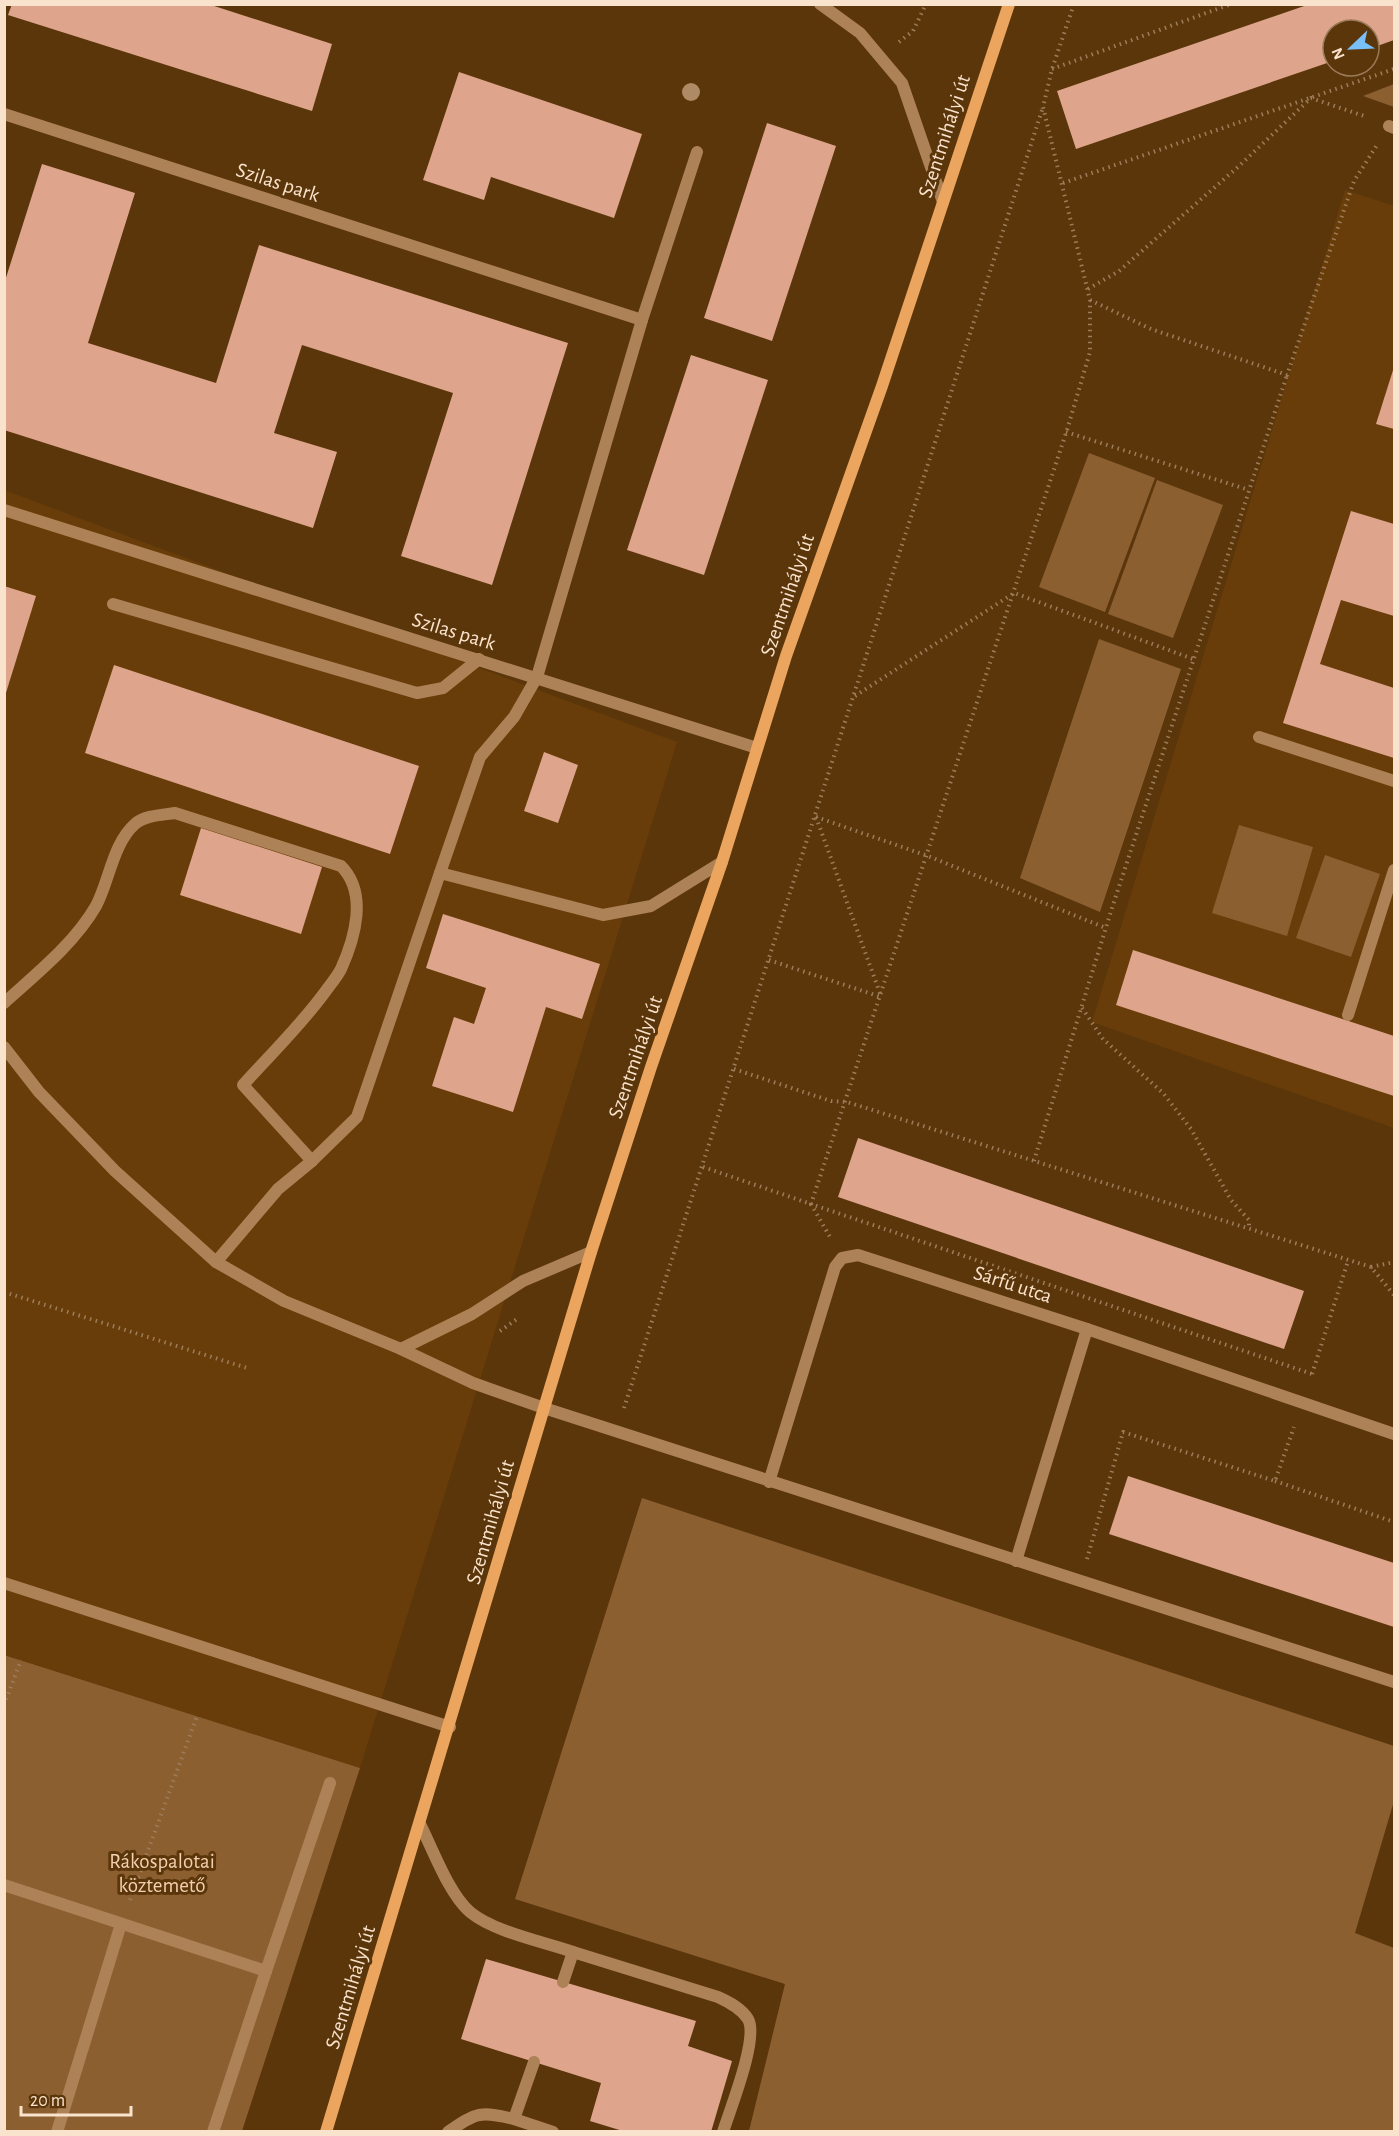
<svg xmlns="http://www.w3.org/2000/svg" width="1399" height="2136" viewBox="0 0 1399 2136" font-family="'Alegreya Sans',sans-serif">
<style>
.built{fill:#683d09}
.green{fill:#8c5f31}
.building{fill:#dea58c}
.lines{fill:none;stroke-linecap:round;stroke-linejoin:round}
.path{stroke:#9c7d5b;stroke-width:4;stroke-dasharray:1.5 4.5;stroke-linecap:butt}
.service{stroke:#ae8257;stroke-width:12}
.minor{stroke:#ae8257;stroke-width:12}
.secondary{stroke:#eca55f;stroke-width:12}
.tree{fill:#ae8a65}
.labels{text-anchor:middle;stroke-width:6;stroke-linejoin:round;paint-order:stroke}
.street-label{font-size:21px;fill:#fae3cd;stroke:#5b360b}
.park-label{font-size:21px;fill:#f2cfaf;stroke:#5b360b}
</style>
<rect width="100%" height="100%" fill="#5b360b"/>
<g class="built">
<polygon points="1345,190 1394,206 1394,1128 1092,1022"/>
<polygon points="4,490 677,742 360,1768 5,1655"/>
</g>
<g class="green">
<polygon points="1394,84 1394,107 1363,96"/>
<polygon points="1089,453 1155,478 1105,612 1039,587"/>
<polygon points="1157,480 1223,505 1173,638 1108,614"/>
<polygon points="1099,639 1181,669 1100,912 1020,878"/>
<polygon points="1239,825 1313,847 1287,936 1212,913"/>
<polygon points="1325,855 1380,874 1351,957 1296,938"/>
<polygon points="642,1498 1394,1746 1394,1801 1355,1933 1394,1948 1394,2131 749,2131 785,1984 515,1899"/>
<polygon points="4,1655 360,1768 242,2131 5,2131"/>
</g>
<g class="building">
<polygon points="12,4 208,4 332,44 312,111 8,15"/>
<polygon points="1310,4 1394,4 1394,40 1369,49 1369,30 1333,30 1333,61 1076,149 1057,91"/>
<polygon points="459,72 642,134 614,218 491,177 484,200 423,180"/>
<polygon points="767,123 836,146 772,341 704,318"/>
<polygon points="42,164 135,193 88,343 216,383 259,245 568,343 492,585 401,556 453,393 302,345 274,433 337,452 313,528 4,430 4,284"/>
<polygon points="691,355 768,380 704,575 627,550"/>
<polygon points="1394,367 1394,429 1376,424"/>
<polygon points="1351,511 1394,524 1394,616 1341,600 1320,664 1394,688 1394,758 1283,723"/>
<polygon points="4,586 36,596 5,696 4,696"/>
<polygon points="114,665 419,766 390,854 85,753"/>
<polygon points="544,752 578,765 558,823 524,811"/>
<polygon points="201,828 322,867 301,934 180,895"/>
<polygon points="443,914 600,964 582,1019 546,1007 513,1112 432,1086 454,1017 474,1024 486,988 426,968"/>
<polygon points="1133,950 1394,1036 1394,1096 1116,1005"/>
<polygon points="858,1138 1304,1291 1284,1349 838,1197"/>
<polygon points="1128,1476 1394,1563 1394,1627 1109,1534"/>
<polygon points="486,1959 696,2021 688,2046 732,2061 711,2132 626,2132 590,2121 601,2083 461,2039"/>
</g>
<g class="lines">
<g class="path">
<polyline points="1074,4 1052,69 1043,107 1090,300 1090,352 1067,430 811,1204 1312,1374"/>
<polyline points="899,42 913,31 926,4"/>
<polyline points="1052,69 1231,4"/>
<polyline points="1063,183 1394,69"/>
<polyline points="1088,289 1119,271 1239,166 1311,98 1367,117"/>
<polyline points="1090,300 1151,329 1287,375 1354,181 1377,145"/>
<polyline points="1066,432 1249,490"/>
<polyline points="855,696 1014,593 1193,659"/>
<polyline points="816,817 928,856 1106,928"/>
<polyline points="816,817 881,996"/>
<polyline points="769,960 881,997"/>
<polyline points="1082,1008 1103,1039 1163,1093 1191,1129 1231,1200 1249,1220 1249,1229"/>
<polyline points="734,1069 831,1101 847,1102 1371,1267 1394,1295"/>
<polyline points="1034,1161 1112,908 1287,375"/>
<polyline points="703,1167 811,1204 830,1237"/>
<polyline points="1371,1267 1394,1262"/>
<polyline points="4,1292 247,1368"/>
<polyline points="500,1331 517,1319"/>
<polyline points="1312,1374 1348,1261"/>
<polyline points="624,1408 1043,107"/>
<polyline points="1275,1481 1394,1522"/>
<polyline points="1087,1559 1123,1432 1275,1481 1294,1427"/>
<polyline points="4,1705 21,1660"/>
<polyline points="130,1900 197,1716"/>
</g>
<g class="service">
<polyline points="4,114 642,320"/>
<polyline points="1389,126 1394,128"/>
<polyline points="4,510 757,748"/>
<polyline points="113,604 417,693 443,688 479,659"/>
<polyline points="1259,737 1394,781"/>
<polyline points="440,873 480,757 514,717 537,677 642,320 697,152"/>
<path d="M4 1003C36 974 74 944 96 906 109 882 113 843 135 824 145 815 163 815 175 813L341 866C368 893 355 938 341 969 337 977 330 985 325 992 301 1025 271 1054 243 1085L312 1161"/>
<polyline points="1348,1015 1394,870"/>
<polyline points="216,1262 278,1189 312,1161 357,1117 440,873 603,915 651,906 722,862"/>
<polyline points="544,1408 1394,1682"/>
<polyline points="769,1482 835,1267 842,1258 858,1255 1087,1329 1394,1434"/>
<polyline points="1016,1561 1087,1329"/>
<path d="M420 1824C433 1850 449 1894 470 1912 494 1932 544 1942 573 1952L563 1982"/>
<polyline points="4,1885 266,1971 213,2132"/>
<path d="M573 1952 718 1997C729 2002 741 2008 748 2019 759 2038 730 2109 723 2132"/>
<polyline points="266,1971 330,1783"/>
<polyline points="514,2119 553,2132"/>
<polyline points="57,2132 121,1924"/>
<path d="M448 2132C476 2112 481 2111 514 2119L534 2062"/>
</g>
<g class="minor">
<polyline points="820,4 860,33 902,83 943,202"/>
<polyline points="4,1047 39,1092 115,1171 216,1262 284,1301 401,1349 473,1383 544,1408"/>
<polyline points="401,1349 472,1314 523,1281 591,1252"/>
<polyline points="4,1583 450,1727"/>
</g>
<polyline class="secondary" points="326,2132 591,1252 651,1067 722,862 786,656 882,386 1009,4"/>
</g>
<circle class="tree" cx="691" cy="92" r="9"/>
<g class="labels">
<g class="street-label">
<text transform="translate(944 136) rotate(-72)" y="7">Szentmihályi út</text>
<text transform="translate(278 182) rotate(18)" y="7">Szilas park</text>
<text transform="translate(787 595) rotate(-71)" y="7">Szentmihályi út</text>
<text transform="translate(454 631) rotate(17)" y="7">Szilas park</text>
<text transform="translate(635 1057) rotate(-71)" y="7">Szentmihályi út</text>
<text transform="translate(1013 1284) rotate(18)" y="7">Sárfű utca</text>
<text transform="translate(490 1522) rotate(-74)" y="7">Szentmihályi út</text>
<text transform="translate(350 1987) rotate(-73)" y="7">Szentmihályi út</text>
</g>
<g class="park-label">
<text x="162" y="1868">Rákospalotai<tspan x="162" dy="24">köztemető</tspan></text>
</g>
</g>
<rect width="1399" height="2136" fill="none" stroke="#fae3cd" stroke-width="12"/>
<g transform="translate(1351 48) rotate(247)"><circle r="28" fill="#5b360b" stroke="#9b7b59" stroke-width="1.5"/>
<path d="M0-4.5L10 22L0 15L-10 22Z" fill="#79bff8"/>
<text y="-9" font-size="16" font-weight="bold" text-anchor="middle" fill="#fae3cd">N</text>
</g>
<path d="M21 2106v9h110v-9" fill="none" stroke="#fae3cd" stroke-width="3"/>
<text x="30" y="2106" font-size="18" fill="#fae3cd" stroke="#5b360b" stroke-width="4.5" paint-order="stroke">20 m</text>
</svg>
